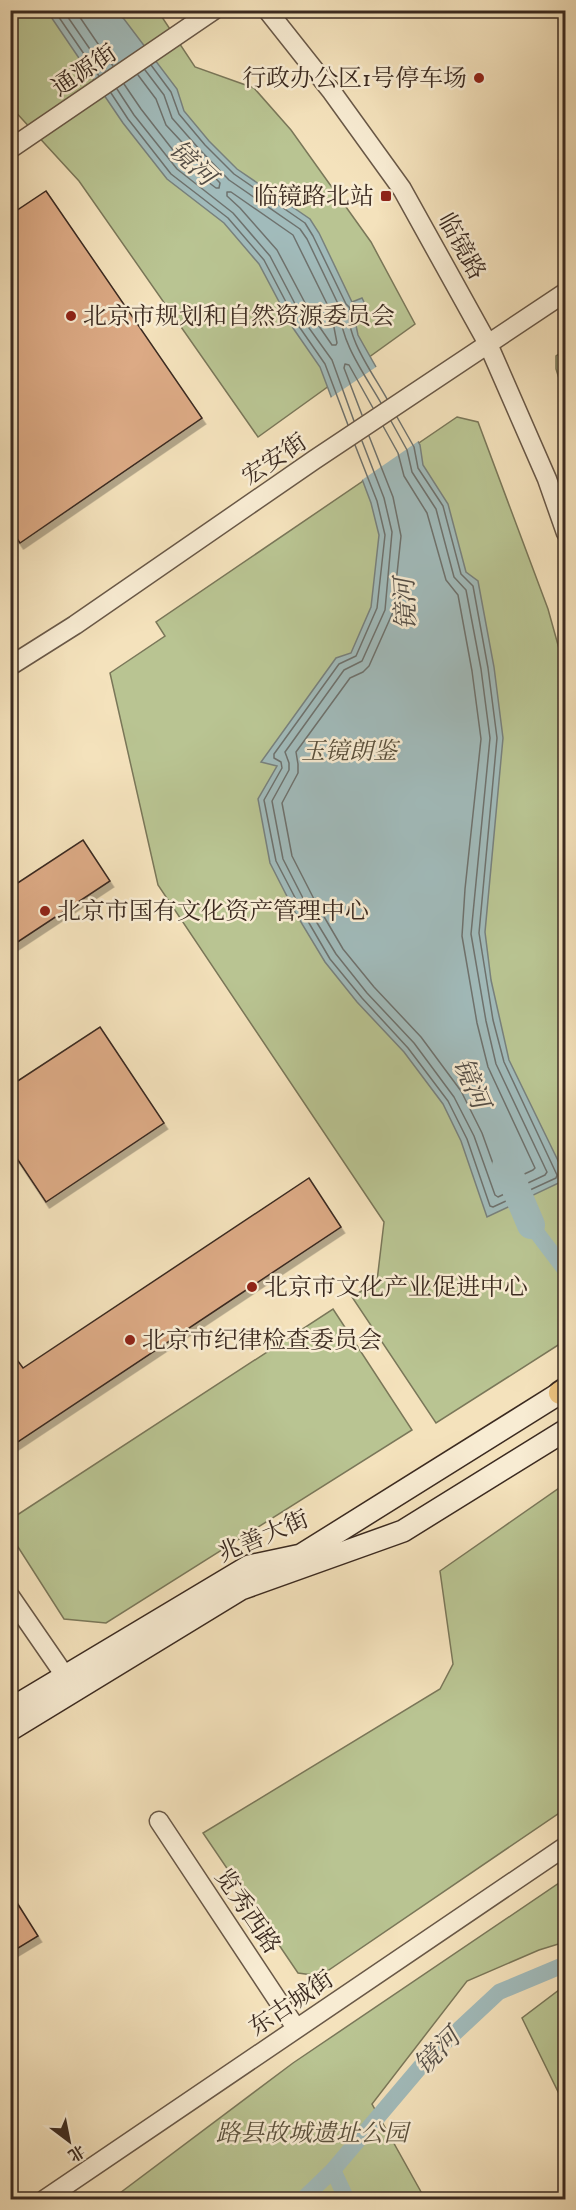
<svg xmlns="http://www.w3.org/2000/svg" width="576" height="2210" viewBox="0 0 576 2210" font-family="'IM FELL DW Pica','Noto Serif SC',serif">
<style>
.green{fill:#b9c492;stroke:#7a7759;stroke-width:1.5}
.water{fill:#a1bbbb;stroke:#78817d;stroke-width:1.5}
.pier{fill:#f4e2bc}
.lines{fill:none;stroke-linecap:round;stroke-linejoin:round}
.shore{stroke:#6e726e;stroke-width:1.5}
.canal{stroke:#a1bbbb;stroke-width:16}
.river{stroke:#a1bbbb;stroke-width:28}
.building{fill:#dcaa85;stroke:#3b2a20;stroke-width:1.5;filter:url(#shadow)}
.tertiary-casing{stroke:#695847;stroke-width:21}
.secondary-casing{stroke:#3b2a20;stroke-width:24}
.primary-casing{stroke:#3b2a20;stroke-width:26}
.tertiary{stroke:#f8ecd3;stroke-width:18}
.secondary{stroke:#f8ecd3;stroke-width:21}
.primary{stroke:#eac17e;stroke-width:22}
.poi-dot{fill:#8f2418;stroke:#f8ecd3;stroke-width:2}
.labels{text-anchor:middle;stroke-width:5;stroke-linejoin:round;paint-order:stroke}
.street-label{font-size:24px;fill:#3b2a20;stroke:#f8ecd3}
.poi-label{font-size:24px;fill:#3b2a20;stroke:#f8ecd3;text-anchor:start}
.park-label{font-size:24px;font-style:italic;fill:#5a503c;stroke:#f8ecd3}
.water-label{font-size:26px;font-style:italic;fill:#544e47;stroke:#f8ecd3}
</style>
<defs>
<filter id="shadow"><feDropShadow dx="3.5" dy="6" stdDeviation="0" flood-color="#0004"/></filter>
</defs>
<rect width="100%" height="100%" fill="#f4e2bc"/>
<filter id="stains"><feTurbulence type="fractalNoise" baseFrequency=".00333" numOctaves="4"/><feColorMatrix values="0 0 0 0 .2 0 0 0 0 .09 0 0 0 0 .02 0 0 0 .5 -.17"/></filter>
<radialGradient id="worn" r=".72"><stop offset=".6" stop-color="#630" stop-opacity="0"/><stop offset="1" stop-color="#630" stop-opacity=".3"/></radialGradient>
<g class="green">
<polygon points="11,11 158,11 195,67 254,88 291,130 371,242 415,324 258,437 79,181 11,107"/>
<polygon points="565,350 565,398 556,369 556,356"/>
<polygon points="457,417 478,422 548,609 565,670 566,1340 436,1423 352,1297 377,1281 384,1222 158,885 110,673 165,636 156,622"/>
<polygon points="333,1309 412,1430 106,1623 64,1619 11,1536 11,1519"/>
<polygon points="565,1484 565,1809 320,1976 298,1973 203,1833 440,1689 453,1664 440,1571"/>
<polygon points="565,1879 565,1942 539,1950 467,1981 372,2104 425,2199 112,2199 293,2063"/>
<polygon points="565,1989 566,1989 565,2106 522,2018 559,1990"/>
</g>
<polygon class="water" points="47,11 114,11 124,19 177,89 184,111 209,141 237,169 310,219 319,233 352,302 362,298 366,306 354,316 358,335 420,445 423,465 448,504 466,572 478,581 494,667 503,738 485,932 491,980 509,1060 566,1177 565,1180 487,1217 461,1141 443,1104 404,1052 357,1002 325,962 296,914 270,863 258,799 277,766 261,762 336,658 351,653 371,607 379,535 371,503 320,367 293,328 259,264 224,223 167,179 123,123"/>
<polygon class="pier" points="379,365 420,440 359,482 329,399"/>
<g class="lines">
<g class="shore">
<polyline points="54,10 99,76"/>
<polyline points="63,10 105,71"/>
<polyline points="75,10 113,66"/>
<path d="M151 65 171 92 179 114 205 145 234 174 305 223 313 236 346 304 350 308C343 334 374 375 387 399"/>
<path d="M145 70 164 95 172 118 200 150 229 180 300 229 307 239 341 310C338 339 367 378 381 403"/>
<polyline points="124,84 141,109 183,163 216,188 219,188 220,183 166,125 156,99 138,75"/>
<polyline points="117,89 134,115 177,169 233,213 270,256 304,321 332,360 354,421"/>
<polyline points="111,93 128,119 171,174 228,218 264,260 298,325 325,364 348,425"/>
<polygon points="227,192 231,192 293,235 331,312 337,343 336,345 332,345 312,316 277,250 240,208 227,196"/>
<polyline points="362,415 344,368 345,364 349,365 373,408"/>
<polyline points="369,436 393,497 401,536 393,612 369,666 363,672 350,678 296,752 298,764 298,773 282,803 292,856 316,903 343,949 374,987 421,1037 461,1091 482,1133 500,1183 503,1184 533,1170 535,1168 488,1067 477,1023 462,936 465,889 481,739 472,671 458,595 446,580 427,513 404,476 398,453 383,426"/>
<polyline points="362,441 384,498 392,532 385,610 362,661 344,670 285,752 289,763 289,770 272,801 283,859 308,908 336,954 367,993 414,1043 454,1097 474,1136 495,1195 498,1197 545,1175 547,1172 496,1064 486,1021 471,934 490,738 481,669 466,590 454,577 436,509 412,472 407,450 391,421"/>
<polyline points="355,445 377,501 385,535 377,608 356,656 339,664 274,754 274,758 281,762 282,768 264,800 276,861 302,911 330,959 362,998 408,1048 448,1101 467,1139 490,1206 493,1207 556,1178 557,1175 504,1062 493,1020 479,933 497,738 488,668 473,586 461,574 443,506 418,468 414,447 397,417"/>
</g>
<g class="canal">
<polyline points="531,1225 566,1271"/>
<polyline points="333,2170 347,2200"/>
<polyline points="302,2200 333,2170 427,2059 499,1992 566,1964"/>
</g>
<polyline class="river" points="506,1166 531,1225"/>
</g>
<g class="building">
<polygon points="46,191 202,418 20,543 10,528 10,215"/>
<polygon points="83,840 110,881 10,947 10,888"/>
<polygon points="100,1027 164,1123 46,1202 10,1148 10,1086"/>
<polygon points="309,1178 341,1227 10,1447 10,1350 23,1368"/>
<polygon points="14,1898 38,1936 10,1953 10,1900"/>
</g>
<g class="lines">
<defs>
<g id="tertiary">
<polyline points="267,10 332,92 402,189 488,344 547,479 566,533"/>
<polyline points="10,149 214,10"/>
<polyline points="10,666 75,625 314,460 566,292"/>
<polyline points="10,1596 72,1686"/>
<polyline points="159,1821 296,2028"/>
<polyline points="44,2200 566,1846"/>
</g>
<g id="secondary">
<polyline points="10,1709 249,1566 301,1555 560,1393"/>
<polyline points="10,1730 241,1589 403,1531 566,1430"/>
</g>
<polyline id="primary" points="560,1393 566,1389"/>
</defs>
<use href="#tertiary" class="tertiary-casing"/>
<use href="#secondary" class="secondary-casing"/>
<use href="#primary" class="primary-casing"/>
<use href="#tertiary" class="tertiary"/>
<use href="#secondary" class="secondary"/>
<use href="#primary" class="primary"/>
</g>
<g class="poi-dot">
<circle cx="479" cy="78" r="6"/>
<rect x="380" y="190" width="12" height="12" rx="3"/>
<circle cx="71" cy="316" r="6"/>
<circle cx="45" cy="911" r="6"/>
<circle cx="252" cy="1287" r="6"/>
<circle cx="130" cy="1340" r="6"/>
</g>
<g class="labels">
<g class="street-label">
<text transform="translate(84 70) rotate(-34)" y="8">通源街</text>
<text transform="translate(462 246) rotate(61)" y="8">临镜路</text>
<text transform="translate(274 459) rotate(-34)" y="8">宏安街</text>
<text transform="translate(263 1536) rotate(-23)" y="8">兆善大街</text>
<text transform="translate(248 1911) rotate(56)" y="8">览秀西路</text>
<text transform="translate(291 2003) rotate(-34)" y="8">东古城街</text>
</g>
<g class="poi-label">
<text x="467" y="86" text-anchor="end">行政办公区1号停车场</text>
<text x="374" y="204" text-anchor="end">临镜路北站</text>
<text x="83" y="324">北京市规划和自然资源委员会</text>
<text x="57" y="919">北京市国有文化资产管理中心</text>
<text x="264" y="1295">北京市文化产业促进中心</text>
<text x="142" y="1348">北京市纪律检查委员会</text>
</g>
<g class="park-label">
<text x="349" y="759">玉镜朗鉴</text>
<text x="312" y="2141">路县故城遗址公园</text>
</g>
<g class="water-label">
<text transform="translate(193 163) rotate(43)" y="9">镜河</text>
<text transform="translate(405 604) rotate(-93)" y="9">镜河</text>
<text transform="translate(472 1083) rotate(67)" y="9">镜河</text>
<text transform="translate(437 2051) rotate(-45)" y="9">镜河</text>
</g>
</g>
<rect width="576" height="2210" fill="none" stroke="#f4e2bc" stroke-width="36"/>
<rect x="12" y="12" width="552" height="2186" fill="none" stroke="#3b2a20" stroke-width="3"/>
<rect x="18" y="18" width="540" height="2174" fill="none" stroke="#3b2a20" stroke-width="1.5"/>
<g transform="translate(69 2141) rotate(148)" stroke="#f8ecd3" stroke-width="4.5" paint-order="stroke">
<path d="M0-4.5L10 22L0 15L-10 22Z" fill="#3b2a20"/>
<text y="-9" font-size="16" font-weight="bold" text-anchor="middle" fill="#3b2a20">北</text>
</g>
<rect width="100%" height="100%" filter="url(#stains)"/>
<rect width="100%" height="100%" fill="url(#worn)"/>
</svg>
